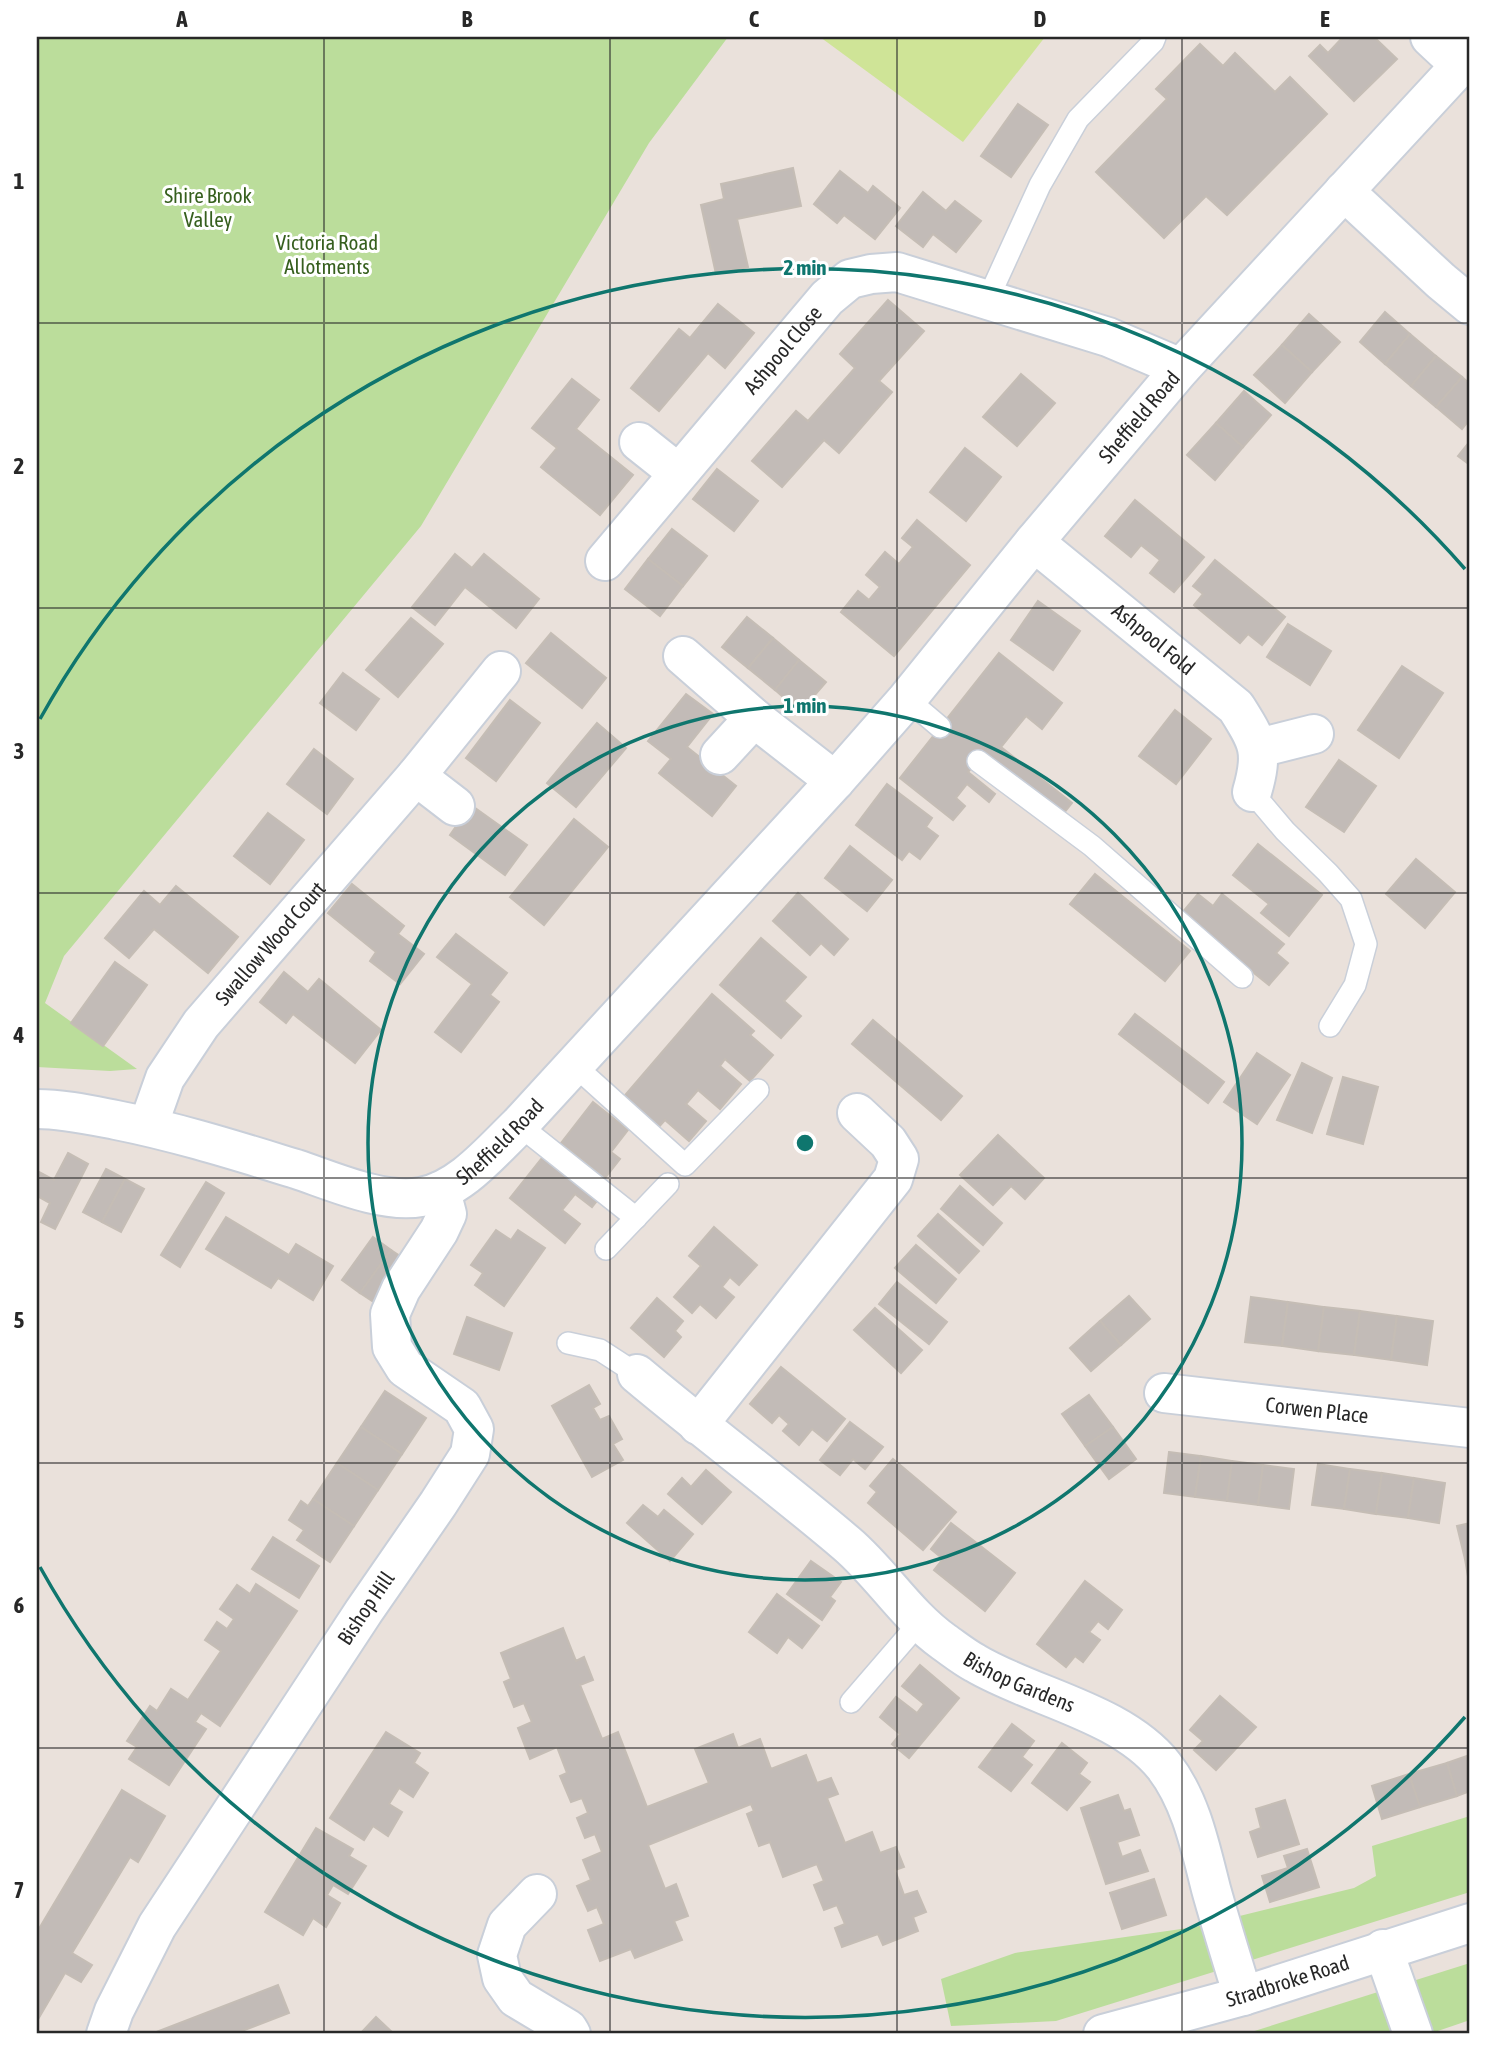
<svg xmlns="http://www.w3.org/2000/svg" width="1507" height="2071" viewBox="0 0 1507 2071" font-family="'Asap Condensed',sans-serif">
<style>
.green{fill:#bbdd9b}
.pitch{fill:#cfe497}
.building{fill:#c2bbb7;stroke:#c5bdb5;stroke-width:2}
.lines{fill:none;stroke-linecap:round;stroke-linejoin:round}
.service-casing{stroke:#c9cfd9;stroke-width:24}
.minor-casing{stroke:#c9cfd9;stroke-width:42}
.tertiary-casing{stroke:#c9cfd9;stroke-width:42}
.secondary-casing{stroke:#c9cfd9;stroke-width:42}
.service{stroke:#fff;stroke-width:21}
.minor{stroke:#fff;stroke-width:38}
.tertiary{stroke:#fff;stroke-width:38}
.secondary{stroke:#fff;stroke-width:38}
.grid{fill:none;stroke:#282828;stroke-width:2;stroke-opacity:0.55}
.ring{fill:none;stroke:#0f766e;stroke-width:3.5}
.labels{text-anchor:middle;stroke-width:6;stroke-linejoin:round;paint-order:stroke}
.park-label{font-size:21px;fill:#365f1e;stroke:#fff}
.street-label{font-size:21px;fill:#282828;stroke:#fff}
.centre{fill:#0f766e;stroke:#fff;stroke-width:3.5}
.ring-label{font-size:21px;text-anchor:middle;font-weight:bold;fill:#0f766e;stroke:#fff;stroke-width:6;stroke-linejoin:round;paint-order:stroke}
.neatline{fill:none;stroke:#282828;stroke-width:2.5}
.grid-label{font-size:23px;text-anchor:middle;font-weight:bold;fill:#282828}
</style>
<rect width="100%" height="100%" fill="#eae1db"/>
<g class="green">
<polygon points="37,37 728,37 649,143 421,526 64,956 45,1003 137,1069 110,1071 37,1067"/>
<polygon points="1470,1816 1470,1892 1056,2021 951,2026 941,1979 1015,1953 1195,1927 1354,1888 1376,1876 1372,1846"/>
<polygon points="1470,1963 1470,2020 1429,2034 1245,2034"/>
</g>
<polygon class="pitch" points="820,37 1045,37 963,142"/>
<g class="building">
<polygon points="1343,37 1374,37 1397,59 1354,101 1309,56 1320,45 1328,53"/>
<polygon points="1200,44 1223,66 1235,53 1275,92 1290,77 1327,114 1227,215 1206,196 1164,238 1096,172 1167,99 1156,89"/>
<polygon points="1018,104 1048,125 1011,177 981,156"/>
<polygon points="793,168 801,206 737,219 748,267 716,274 701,205 724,199 721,184"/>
<polygon points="840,171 868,193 873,186 900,208 875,239 844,215 837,223 814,204"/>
<polygon points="923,192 946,211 955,201 981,221 956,252 933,234 923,247 896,226"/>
<polygon points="888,300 924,331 879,381 892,392 839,453 824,440 782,487 752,461 796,411 808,421 855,368 840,354"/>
<polygon points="718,304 754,333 725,368 708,353 659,411 631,388 679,329 690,338"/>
<polygon points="1385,312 1410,334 1385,364 1360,342"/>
<polygon points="1309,314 1340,342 1312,372 1282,345"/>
<polygon points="1410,334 1436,356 1411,386 1385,364"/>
<polygon points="1282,345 1312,372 1285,403 1254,375"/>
<polygon points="1436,356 1462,377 1436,407 1411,386"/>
<polygon points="1021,374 1055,403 1017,446 983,417"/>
<polygon points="1462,377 1470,384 1470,419 1462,429 1436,407"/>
<polygon points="572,379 599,400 576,429 633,475 600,515 541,467 557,448 532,428"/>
<polygon points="1244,391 1271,415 1243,447 1216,423"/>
<polygon points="1216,423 1243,447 1215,480 1187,455"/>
<polygon points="1470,441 1470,465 1458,456"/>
<polygon points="965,448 1001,477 966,521 930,492"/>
<polygon points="717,469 758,501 734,531 693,499"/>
<polygon points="1135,500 1204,557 1174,592 1150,573 1160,560 1141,545 1131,557 1105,536"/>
<polygon points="917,520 970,565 894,656 841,612 858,591 869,600 880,587 866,575 885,552 899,564 913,547 902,538"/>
<polygon points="672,529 707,556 683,586 648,559"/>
<polygon points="455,554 472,568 484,554 539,599 516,628 465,587 435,625 412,607"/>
<polygon points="648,559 683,586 660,616 625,589"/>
<polygon points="1215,560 1285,617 1262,645 1248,634 1240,643 1194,605 1203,594 1193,586"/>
<polygon points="1038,601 1080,631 1053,670 1011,640"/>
<polygon points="747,617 773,638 748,668 722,647"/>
<polygon points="411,618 443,644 398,697 366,670"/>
<polygon points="1288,624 1331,651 1310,685 1267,657"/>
<polygon points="551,633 606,678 582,708 526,663"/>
<polygon points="773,638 799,660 775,690 748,668"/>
<polygon points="999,653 1062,703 1042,729 1026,716 1001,747 1072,803 1059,819 981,757 968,772 995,794 989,802 967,784 956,798 965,806 953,820 900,778"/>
<polygon points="799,660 826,682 800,712 775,690"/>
<polygon points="1402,666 1443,693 1399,758 1358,730"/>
<polygon points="343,673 379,699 356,730 320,703"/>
<polygon points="686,694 713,714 687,747 736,786 712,816 659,773 671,759 648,741"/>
<polygon points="510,700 540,723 496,781 466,758"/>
<polygon points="1175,710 1211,739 1176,784 1139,756"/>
<polygon points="597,723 626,748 576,807 547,783"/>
<polygon points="314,749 353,779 327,814 287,784"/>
<polygon points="1339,760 1376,786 1344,832 1306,807"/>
<polygon points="887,784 932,818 926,827 938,836 920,859 909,851 902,860 856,825"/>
<polygon points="471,805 527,845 505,875 450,835"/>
<polygon points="268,813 304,840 270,884 234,856"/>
<polygon points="574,819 608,847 544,925 510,897"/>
<polygon points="1258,844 1322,895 1289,936 1261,913 1269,904 1233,875"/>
<polygon points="850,846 892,880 867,911 825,878"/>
<polygon points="1416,859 1455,892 1425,928 1386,894"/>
<polygon points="1095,874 1190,951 1165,981 1070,904"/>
<polygon points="352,884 404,926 398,934 424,954 400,984 370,961 376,952 328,913"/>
<polygon points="176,886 238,937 208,973 154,929 129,958 105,938 144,891 160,905"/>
<polygon points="798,893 848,939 834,955 821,943 810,955 773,921"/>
<polygon points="1198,894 1213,906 1222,894 1284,944 1276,953 1288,963 1269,985 1181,914"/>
<polygon points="456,934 507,973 490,995 499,1002 461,1052 435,1032 472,984 437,957"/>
<polygon points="761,938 806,977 784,1001 801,1016 781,1038 720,985"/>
<polygon points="115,962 147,985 103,1046 71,1023"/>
<polygon points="284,972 308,992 319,979 381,1030 355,1063 293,1014 286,1023 260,1002"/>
<polygon points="712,994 754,1031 750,1035 773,1055 750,1081 725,1059 720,1066 741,1084 720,1109 698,1090 686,1104 706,1121 689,1141 665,1120 656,1130 621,1100"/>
<polygon points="1135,1014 1224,1082 1208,1103 1119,1034"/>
<polygon points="873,1020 962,1096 941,1120 852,1044"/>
<polygon points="1257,1053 1290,1075 1257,1124 1224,1102"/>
<polygon points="1302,1063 1332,1078 1312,1133 1277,1120"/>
<polygon points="1343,1077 1378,1087 1363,1144 1327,1134"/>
<polygon points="593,1102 628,1130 611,1152 620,1159 605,1178 561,1143"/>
<polygon points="998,1135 1044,1178 1025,1199 1011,1186 993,1205 960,1175"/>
<polygon points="68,1153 88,1164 55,1229 41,1222 50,1203 37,1196 37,1171 54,1180"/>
<polygon points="546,1153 600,1197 592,1207 575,1194 562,1210 580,1224 565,1243 510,1198"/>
<polygon points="106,1169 125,1179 102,1222 83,1212"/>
<polygon points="125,1179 144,1189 121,1232 102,1222"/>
<polygon points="206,1182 224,1193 180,1267 161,1255"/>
<polygon points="960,1186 1002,1223 983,1245 941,1209"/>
<polygon points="938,1214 979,1251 959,1273 918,1236"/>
<polygon points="226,1217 289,1255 296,1244 333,1266 313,1300 278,1278 271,1288 206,1249"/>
<polygon points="714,1227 757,1265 739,1285 730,1277 722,1287 734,1297 716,1318 700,1304 692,1313 674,1297 701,1266 689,1256"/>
<polygon points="496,1230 511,1240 518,1230 545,1248 504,1306 475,1285 483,1273 471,1265"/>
<polygon points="373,1237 391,1250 360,1293 342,1280"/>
<polygon points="916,1245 956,1279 936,1303 895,1268"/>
<polygon points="391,1250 409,1262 378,1305 360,1293"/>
<polygon points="897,1282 947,1322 929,1344 879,1304"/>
<polygon points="1129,1296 1150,1319 1121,1345 1100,1321"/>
<polygon points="1251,1297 1288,1302 1282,1346 1245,1342"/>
<polygon points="657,1298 683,1321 675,1331 681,1337 664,1357 631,1328"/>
<polygon points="1288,1302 1324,1307 1318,1351 1282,1346"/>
<polygon points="1324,1307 1360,1311 1354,1355 1318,1351"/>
<polygon points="875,1308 922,1350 901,1373 854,1330"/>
<polygon points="1360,1311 1397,1316 1391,1360 1354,1355"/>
<polygon points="1397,1316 1433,1321 1427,1365 1391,1360"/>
<polygon points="467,1317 512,1333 499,1370 454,1354"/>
<polygon points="1100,1321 1121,1345 1091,1371 1070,1348"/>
<polygon points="781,1367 845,1419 827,1441 812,1429 799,1445 783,1431 789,1424 779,1415 772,1423 750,1404"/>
<polygon points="589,1385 600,1404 593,1408 600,1420 609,1416 622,1439 613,1444 623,1460 592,1477 552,1406"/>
<polygon points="385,1391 426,1418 402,1454 361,1427"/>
<polygon points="1089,1395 1113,1427 1085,1446 1062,1414"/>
<polygon points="850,1422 883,1447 865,1469 853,1459 840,1475 820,1460"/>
<polygon points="361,1427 402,1454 378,1490 337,1463"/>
<polygon points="1113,1427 1136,1459 1109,1479 1085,1446"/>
<polygon points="1169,1452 1201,1456 1195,1497 1164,1493"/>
<polygon points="1201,1456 1232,1461 1227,1501 1195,1497"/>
<polygon points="893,1459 956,1512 923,1550 868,1503 877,1492 870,1486"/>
<polygon points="1232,1461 1263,1465 1258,1505 1227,1501"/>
<polygon points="337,1463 378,1490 354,1526 313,1499"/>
<polygon points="1318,1464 1350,1469 1344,1509 1312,1505"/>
<polygon points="1263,1465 1294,1469 1289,1509 1258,1505"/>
<polygon points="1350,1469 1382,1473 1376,1514 1344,1509"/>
<polygon points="706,1470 731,1492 702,1524 668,1494 682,1478 691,1487"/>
<polygon points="1382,1473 1414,1478 1408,1518 1376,1514"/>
<polygon points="1414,1478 1445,1483 1439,1523 1408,1518"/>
<polygon points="313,1499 354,1526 330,1562 297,1540 304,1530 289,1520 301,1501 308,1506"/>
<polygon points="643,1505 658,1517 664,1510 693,1534 670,1561 627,1523"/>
<polygon points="951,1523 1015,1573 985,1611 934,1570 943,1559 931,1549"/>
<polygon points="1470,1523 1470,1558 1465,1559 1457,1526"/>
<polygon points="273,1537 319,1566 299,1598 252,1569"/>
<polygon points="1470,1558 1470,1588 1465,1559"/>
<polygon points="811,1561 841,1582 830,1597 835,1601 822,1620 787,1594"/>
<polygon points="1085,1581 1122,1610 1108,1629 1098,1621 1089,1632 1100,1640 1083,1662 1075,1656 1066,1667 1037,1644"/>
<polygon points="256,1584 297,1611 220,1726 201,1713 195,1722 206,1729 169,1785 129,1759 137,1747 127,1741 150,1706 157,1711 171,1689 188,1700 221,1651 205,1640 217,1622 227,1629 234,1619 220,1609 237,1585 250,1594"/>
<polygon points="777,1594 819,1626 802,1648 788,1637 777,1653 749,1632"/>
<polygon points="563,1628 576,1661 584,1657 593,1680 580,1685 602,1739 618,1732 647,1807 709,1783 695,1749 733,1734 738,1748 760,1739 771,1769 806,1755 817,1783 831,1778 838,1794 827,1798 845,1843 872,1832 880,1853 896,1847 904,1867 895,1870 904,1895 917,1891 926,1912 913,1917 918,1931 883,1945 878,1934 842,1947 835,1928 845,1924 837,1905 824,1910 814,1885 824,1881 817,1864 783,1877 770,1842 759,1846 747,1814 754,1811 751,1804 648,1845 665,1889 676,1884 688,1916 674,1921 682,1940 635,1958 631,1949 600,1961 588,1930 604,1924 597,1907 588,1911 577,1886 591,1880 583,1860 602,1852 595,1834 585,1838 577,1818 588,1813 582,1798 571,1802 560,1776 567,1773 557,1747 530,1759 518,1728 532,1722 524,1703 514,1707 504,1682 511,1679 501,1653"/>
<polygon points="920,1665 959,1698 909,1758 892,1744 900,1734 880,1717 896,1697 917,1713 924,1704 902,1686"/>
<polygon points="1220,1696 1256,1727 1216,1770 1194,1750 1203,1741 1190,1730"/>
<polygon points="1012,1724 1034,1741 1022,1757 1032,1765 1011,1791 979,1767"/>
<polygon points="386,1732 420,1753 414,1763 428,1773 413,1797 399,1788 389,1804 402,1812 388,1836 373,1826 364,1840 330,1818"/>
<polygon points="1062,1743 1087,1763 1079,1774 1090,1782 1067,1810 1032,1783"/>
<polygon points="1470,1755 1470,1791 1457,1796 1447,1763"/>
<polygon points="1447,1763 1457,1796 1420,1807 1409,1774"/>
<polygon points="1409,1774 1420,1807 1382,1819 1372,1786"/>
<polygon points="122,1790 165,1816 138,1862 130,1857 72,1953 92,1965 81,1982 65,1973 37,2021 37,1932"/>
<polygon points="1118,1795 1124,1811 1130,1809 1139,1835 1117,1842 1122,1857 1140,1850 1148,1871 1106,1884 1081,1808"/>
<polygon points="1285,1800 1299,1844 1258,1857 1250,1832 1261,1828 1256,1809"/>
<polygon points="316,1828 353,1849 349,1856 366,1866 348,1894 333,1885 327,1895 340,1903 326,1927 313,1918 303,1935 265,1912"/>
<polygon points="1307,1849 1319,1887 1270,1902 1262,1876 1288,1868 1284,1856"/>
<polygon points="1154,1879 1166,1915 1122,1929 1110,1893"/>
<polygon points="278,1985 289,2013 234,2034 155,2034 154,2033"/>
<polygon points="376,2017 394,2034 360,2034"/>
</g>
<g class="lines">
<defs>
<g id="service">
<polyline points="988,299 1040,185 1078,119 1153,42 1155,37"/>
<polyline points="907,699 940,727"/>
<polyline points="978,761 1092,846 1242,977"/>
<polyline points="1252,792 1285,831 1328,873 1351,899 1366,944 1355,985 1330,1026"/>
<polyline points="574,1065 685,1165 758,1090"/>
<polyline points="519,1125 636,1218"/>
<polyline points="606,1249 668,1184"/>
<polyline points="568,1343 600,1350 637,1374"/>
<polyline points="851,1702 920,1622"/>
</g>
<g id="minor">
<polyline points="1430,37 1460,65"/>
<polyline points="1344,191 1441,281 1470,305"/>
<polyline points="639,442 678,473"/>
<path id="s1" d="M1034 542 1236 707C1258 742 1264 751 1252 792"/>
<path id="s2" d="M605 561 827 298 850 279 871 274 897 272 1108 337 1181 368"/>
<polyline points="683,656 754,718 835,781"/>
<polyline points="1259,748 1314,734"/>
<polyline points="720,755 754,718"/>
<polyline points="416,776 455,806"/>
<path id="s3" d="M148 1126 165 1078 201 1024 416 776 501 671"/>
<path id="s4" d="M637 1374C706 1432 779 1486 847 1544 882 1574 906 1615 944 1642 954 1649 964 1657 975 1663 1032 1697 1121 1712 1164 1766 1191 1801 1200 1846 1211 1889 1221 1925 1232 1960 1243 1996"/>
<path id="s5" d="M1164 1393 1470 1428"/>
<polyline points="698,1425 893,1179 899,1159 888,1142 857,1113"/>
<polyline points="537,1894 507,1925 497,1955 502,1978 516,1998 568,2029 571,2034"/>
<polyline points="1383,1949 1413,2034"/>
<path id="s6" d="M106 2034 114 2011 157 1926 364 1611 438 1504 470 1454 474 1429 462 1407 405 1368 392 1347 390 1314 401 1289 439 1231 447 1214 441 1191"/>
</g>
<g id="tertiary">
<path id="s7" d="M1103 2034 1243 1996 1470 1923"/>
</g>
<g id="secondary">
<path id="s8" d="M37 1109C63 1109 90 1115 116 1120 177 1132 237 1151 296 1169 332 1181 383 1204 421 1197 460 1190 491 1152 519 1125L835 781 907 699 1034 542 1181 368 1470 55"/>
</g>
</defs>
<use href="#service" class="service-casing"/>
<use href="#minor" class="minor-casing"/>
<use href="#tertiary" class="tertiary-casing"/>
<use href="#secondary" class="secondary-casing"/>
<use href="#service" class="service"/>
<use href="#minor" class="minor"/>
<use href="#tertiary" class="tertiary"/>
<use href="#secondary" class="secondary"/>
</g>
<path class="grid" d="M324 37V2034M610 37V2034M897 37V2034M1182 37V2034M37 323H1470M37 608H1470M37 893H1470M37 1178H1470M37 1463H1470M37 1748H1470"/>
<g class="ring">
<circle cx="805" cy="1143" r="437"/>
<path d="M1465 1717A875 875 0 0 1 40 1567M40 719A875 875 0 0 1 1465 569"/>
</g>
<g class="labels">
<g class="park-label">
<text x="208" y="203">Shire Brook<tspan x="208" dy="24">Valley</tspan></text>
<text x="327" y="250">Victoria Road<tspan x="327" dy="24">Allotments</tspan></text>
</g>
<g class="street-label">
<text dy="7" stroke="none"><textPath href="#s2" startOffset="276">Ashpool Close</textPath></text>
<text dy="7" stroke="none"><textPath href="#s8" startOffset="1461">Sheffield Road</textPath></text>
<text dy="7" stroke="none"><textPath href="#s1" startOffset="154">Ashpool Fold</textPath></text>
<text dy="7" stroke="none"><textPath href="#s3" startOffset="222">Swallow Wood Court</textPath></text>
<text dy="7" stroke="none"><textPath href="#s8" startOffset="494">Sheffield Road</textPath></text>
<text dy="7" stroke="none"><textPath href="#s5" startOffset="154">Corwen Place</textPath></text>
<text dy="7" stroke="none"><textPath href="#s6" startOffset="500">Bishop Hill</textPath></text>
<text dy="7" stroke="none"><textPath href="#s4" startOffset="494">Bishop Gardens</textPath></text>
<text dy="7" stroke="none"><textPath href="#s7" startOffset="192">Stradbroke Road</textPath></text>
</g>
</g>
<circle cx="805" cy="1143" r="10" class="centre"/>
<g class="ring-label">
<text x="805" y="275">2 min</text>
<text x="805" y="713">1 min</text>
</g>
<rect width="1507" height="2071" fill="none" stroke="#ffffff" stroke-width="77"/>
<rect x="38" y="38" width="1430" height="1994" class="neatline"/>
<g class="grid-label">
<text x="182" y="27">A</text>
<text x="467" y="27">B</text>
<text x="754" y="27">C</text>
<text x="1040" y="27">D</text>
<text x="1325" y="27">E</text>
<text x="19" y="189">1</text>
<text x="19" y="474">2</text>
<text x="19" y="759">3</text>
<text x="19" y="1043">4</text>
<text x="19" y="1328">5</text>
<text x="19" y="1613">6</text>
<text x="19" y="1898">7</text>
</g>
</svg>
